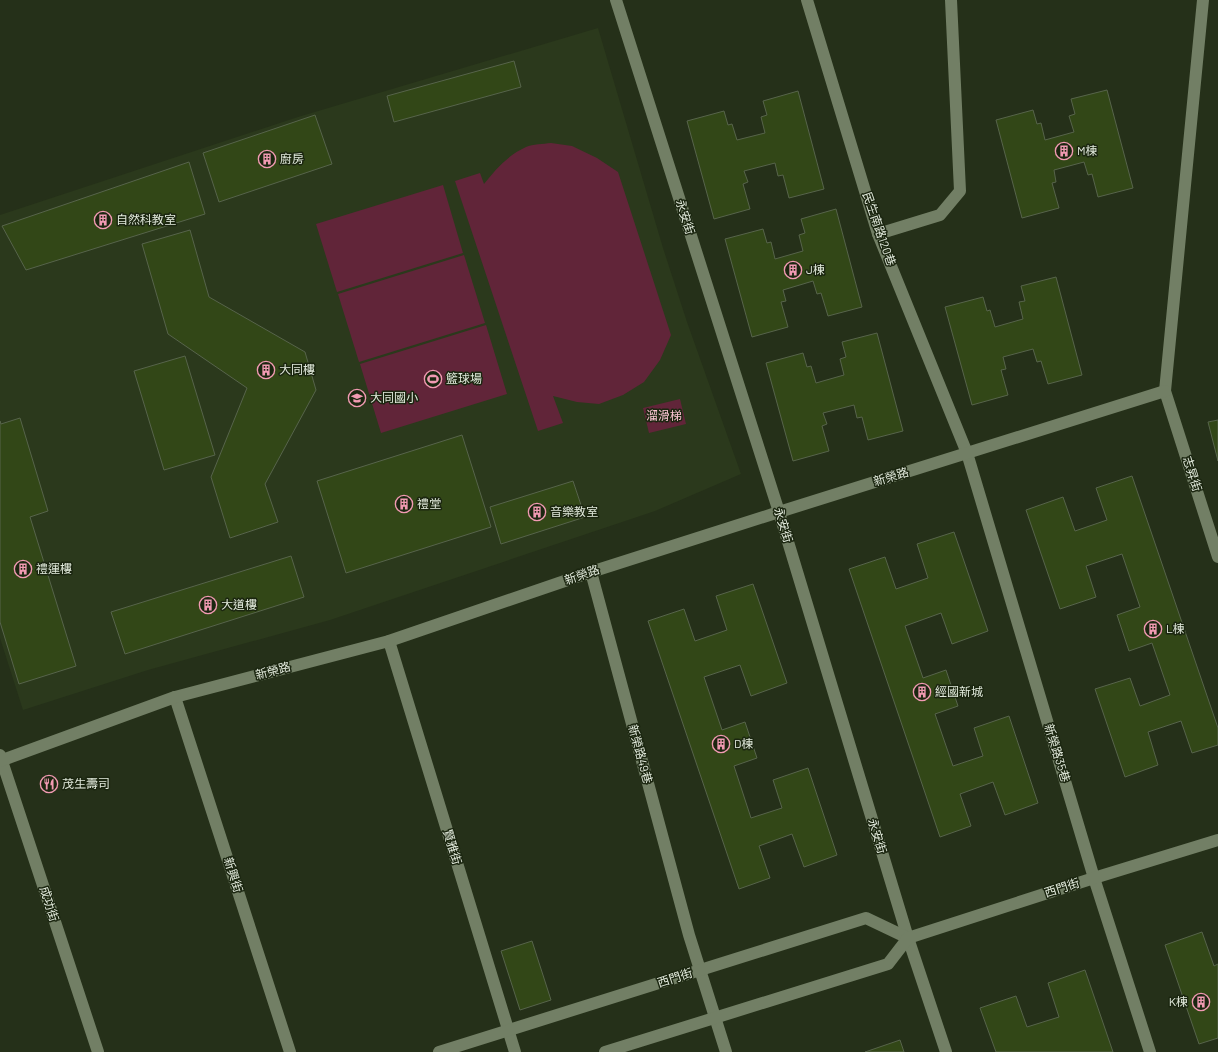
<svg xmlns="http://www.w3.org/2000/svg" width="1218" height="1052" viewBox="0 0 1218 1052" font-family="Barlow,'Noto Sans TC',sans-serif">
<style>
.built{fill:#2b391c}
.green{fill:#612539}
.building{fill:#324717;stroke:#57644b}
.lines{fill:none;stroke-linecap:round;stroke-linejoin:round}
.minor{stroke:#727f65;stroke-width:12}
.labels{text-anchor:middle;stroke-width:3;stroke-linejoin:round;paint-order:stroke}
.poi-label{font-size:12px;fill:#e2eadc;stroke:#1b2610;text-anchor:start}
.street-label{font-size:12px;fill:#e2eadc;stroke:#1b2610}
.park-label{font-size:12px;fill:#fbc5d3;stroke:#1b2610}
</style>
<rect width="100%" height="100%" fill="#253019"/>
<polygon class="built" points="598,28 663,248 687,322 741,474 655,511 330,620 148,670 23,710 0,638 0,215 298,117"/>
<g class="green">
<path d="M551 143 572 146 597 158 618 172 671 335 660 360 644 382 623 395 599 404 577 402 553 396 563 423 538 431 455 181 480 173 484 184C495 170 508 155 526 147 533 144 543 144 551 143Z"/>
<polygon points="443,185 463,253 337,292 316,224"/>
<polygon points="464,255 485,323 359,362 338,294"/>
<polygon points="486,325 507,394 381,433 360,364"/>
<polygon points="680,399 686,424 649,433 643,408"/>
</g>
<g class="building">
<polygon points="514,61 521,87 394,122 387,96"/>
<polygon points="1107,90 1133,188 1098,197 1092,174 1088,175 1084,162 1054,170 1056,182 1052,183 1059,208 1022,218 996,120 1033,110 1037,124 1041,123 1045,140 1074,132 1069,116 1075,114 1071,99"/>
<polygon points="798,91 824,189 789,198 783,175 778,176 775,163 744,171 748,182 743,184 750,209 714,219 687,121 724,111 728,125 732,124 737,140 765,133 761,117 767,115 763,101"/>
<polygon points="315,115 332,164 219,202 203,153"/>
<polygon points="189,162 205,214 26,270 2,226"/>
<polygon points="836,209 862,307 828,316 821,293 817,294 813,281 783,290 786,301 781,302 788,327 752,337 725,239 763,229 767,243 771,242 775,259 803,251 799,235 805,233 801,219"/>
<polygon points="190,230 209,297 305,352 316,390 265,484 278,522 230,538 211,477 247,388 168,334 142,244"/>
<polygon points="1056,277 1082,375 1048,384 1041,361 1037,362 1033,349 1003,357 1006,369 1001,370 1008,395 972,405 945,307 983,297 987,311 990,310 995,327 1023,319 1019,302 1025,301 1021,286"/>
<polygon points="877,333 903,431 868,440 862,417 857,418 854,405 823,413 827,424 822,426 829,451 793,461 766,363 803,353 807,367 811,366 816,383 844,375 840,359 846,357 842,342"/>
<polygon points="185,356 215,455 164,470 134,371"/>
<polygon points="20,418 48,511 30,517 76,666 19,684 0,622 0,421 1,424"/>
<polygon points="1218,420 1218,461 1208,422"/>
<polygon points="462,435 491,527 346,573 317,481"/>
<polygon points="1132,476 1218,728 1218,745 1192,753 1181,721 1148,732 1158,765 1125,777 1095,689 1130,678 1140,706 1170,695 1152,643 1129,651 1117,615 1140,607 1122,554 1086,566 1096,597 1060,609 1026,510 1063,497 1075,531 1107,520 1096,488"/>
<polygon points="573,481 585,517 501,544 490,507"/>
<polygon points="954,532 988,631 952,644 941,613 905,626 923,678 946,670 958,706 935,714 953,766 983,756 974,728 1009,716 1038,803 1005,815 993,782 960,794 971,826 940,837 849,569 885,557 896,589 928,578 917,544"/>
<polygon points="291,556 304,597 125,654 111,612"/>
<polygon points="753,584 787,683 751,696 740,665 704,677 722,730 745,722 757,758 734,766 751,818 782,808 773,780 808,768 837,855 804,867 792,834 759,846 770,878 739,889 648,621 684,609 695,641 727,630 716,596"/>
<polygon points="1202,932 1214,966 1218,964 1218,1038 1199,1044 1165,945"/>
<polygon points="532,941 551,1000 520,1010 501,951"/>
<polygon points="1085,970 1113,1052 996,1052 980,1008 1016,996 1027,1027 1059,1017 1048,983"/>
<polygon points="900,1040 904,1052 865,1052"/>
</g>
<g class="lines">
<g class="minor">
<polyline points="616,0 779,512 908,938 946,1052"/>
<polyline points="807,0 878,234 967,453 1094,878 1150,1052"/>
<polyline points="1203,0 1165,391 1218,557"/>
<polyline points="878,234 940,215 960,191 951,0"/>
<polyline points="591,572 689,935 726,1052"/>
<polyline points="389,641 515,1052"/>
<polyline points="175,697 290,1052"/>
<polyline points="0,755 98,1052"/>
<polyline points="0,761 175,697 389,641 591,572 779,512 1165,391"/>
<polyline points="439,1052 866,918 908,938"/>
<polyline points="605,1052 888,964 908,938 1094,878 1218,840"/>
</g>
</g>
<defs>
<symbol id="building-ring" viewBox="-11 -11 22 22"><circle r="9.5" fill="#1b2610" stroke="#f19ab2" stroke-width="1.5"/><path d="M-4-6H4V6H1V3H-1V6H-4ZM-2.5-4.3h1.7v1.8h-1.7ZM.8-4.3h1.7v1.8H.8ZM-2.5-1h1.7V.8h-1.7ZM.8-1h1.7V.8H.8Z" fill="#f19ab2"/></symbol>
<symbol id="stadium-ring" viewBox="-11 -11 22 22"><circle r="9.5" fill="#1b2610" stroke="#f19ab2" stroke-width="1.5"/><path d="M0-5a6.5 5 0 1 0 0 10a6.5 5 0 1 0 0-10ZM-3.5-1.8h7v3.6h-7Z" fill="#f19ab2"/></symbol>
<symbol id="school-ring" viewBox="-11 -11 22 22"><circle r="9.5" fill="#1b2610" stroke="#f19ab2" stroke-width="1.5"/><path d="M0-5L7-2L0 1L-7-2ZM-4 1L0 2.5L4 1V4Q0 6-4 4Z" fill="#f19ab2"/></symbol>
<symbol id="restaurant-ring" viewBox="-11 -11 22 22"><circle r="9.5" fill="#1b2610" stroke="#f19ab2" stroke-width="1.5"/><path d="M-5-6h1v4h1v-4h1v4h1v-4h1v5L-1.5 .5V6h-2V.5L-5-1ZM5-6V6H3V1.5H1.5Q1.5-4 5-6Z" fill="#f19ab2"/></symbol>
</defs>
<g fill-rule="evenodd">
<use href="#building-ring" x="1054" y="141" width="20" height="20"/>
<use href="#building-ring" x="257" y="149" width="20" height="20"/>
<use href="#building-ring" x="93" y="210" width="20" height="20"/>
<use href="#building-ring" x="783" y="260" width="20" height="20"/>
<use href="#building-ring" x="256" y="360" width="20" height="20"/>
<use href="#stadium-ring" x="423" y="369" width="20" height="20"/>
<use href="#school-ring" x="347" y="388" width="20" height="20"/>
<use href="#building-ring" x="394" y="494" width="20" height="20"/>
<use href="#building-ring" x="527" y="502" width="20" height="20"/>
<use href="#building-ring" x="13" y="559" width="20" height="20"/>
<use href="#building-ring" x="198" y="595" width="20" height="20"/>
<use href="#building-ring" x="1143" y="619" width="20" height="20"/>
<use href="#building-ring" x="912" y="682" width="20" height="20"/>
<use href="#building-ring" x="711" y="734" width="20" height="20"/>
<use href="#restaurant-ring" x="39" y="774" width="20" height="20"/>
<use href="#building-ring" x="1191" y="992" width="20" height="20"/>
</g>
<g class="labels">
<g class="poi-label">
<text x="1077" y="155">M棟</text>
<text x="280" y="163">廚房</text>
<text x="116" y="224">自然科教室</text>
<text x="806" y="274">J棟</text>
<text x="279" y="374">大同樓</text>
<text x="446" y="383">籃球場</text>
<text x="370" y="402">大同國小</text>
<text x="417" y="508">禮堂</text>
<text x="550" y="516">音樂教室</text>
<text x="36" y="573">禮運樓</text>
<text x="221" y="609">大道樓</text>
<text x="1166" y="633">L棟</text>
<text x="935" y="696">經國新城</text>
<text x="734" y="748">D棟</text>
<text x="62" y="788">茂生壽司</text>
<text x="1188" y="1006" text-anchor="end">K棟</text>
</g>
<g class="street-label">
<text transform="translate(685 217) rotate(72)" y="4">永安街</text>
<text transform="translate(879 229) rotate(71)" y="4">民生南路120巷</text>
<text transform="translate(1192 474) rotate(72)" y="4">志昇街</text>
<text transform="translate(891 477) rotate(-17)" y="4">新榮路</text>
<text transform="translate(783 525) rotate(73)" y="4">永安街</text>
<text transform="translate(582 575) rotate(-19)" y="4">新榮路</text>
<text transform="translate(273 671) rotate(-15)" y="4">新榮路</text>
<text transform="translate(1057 753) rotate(73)" y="4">新榮路35巷</text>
<text transform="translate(640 754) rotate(75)" y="4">新榮路49巷</text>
<text transform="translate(877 836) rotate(73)" y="4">永安街</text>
<text transform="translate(452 847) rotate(73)" y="4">賢雅街</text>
<text transform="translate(233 875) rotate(72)" y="4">新興街</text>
<text transform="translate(1062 888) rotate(-18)" y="4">西門街</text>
<text transform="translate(49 904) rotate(72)" y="4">成功街</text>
<text transform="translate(675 978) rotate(-18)" y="4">西門街</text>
</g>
<g class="park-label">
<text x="664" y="420">溜滑梯</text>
</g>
</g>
</svg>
